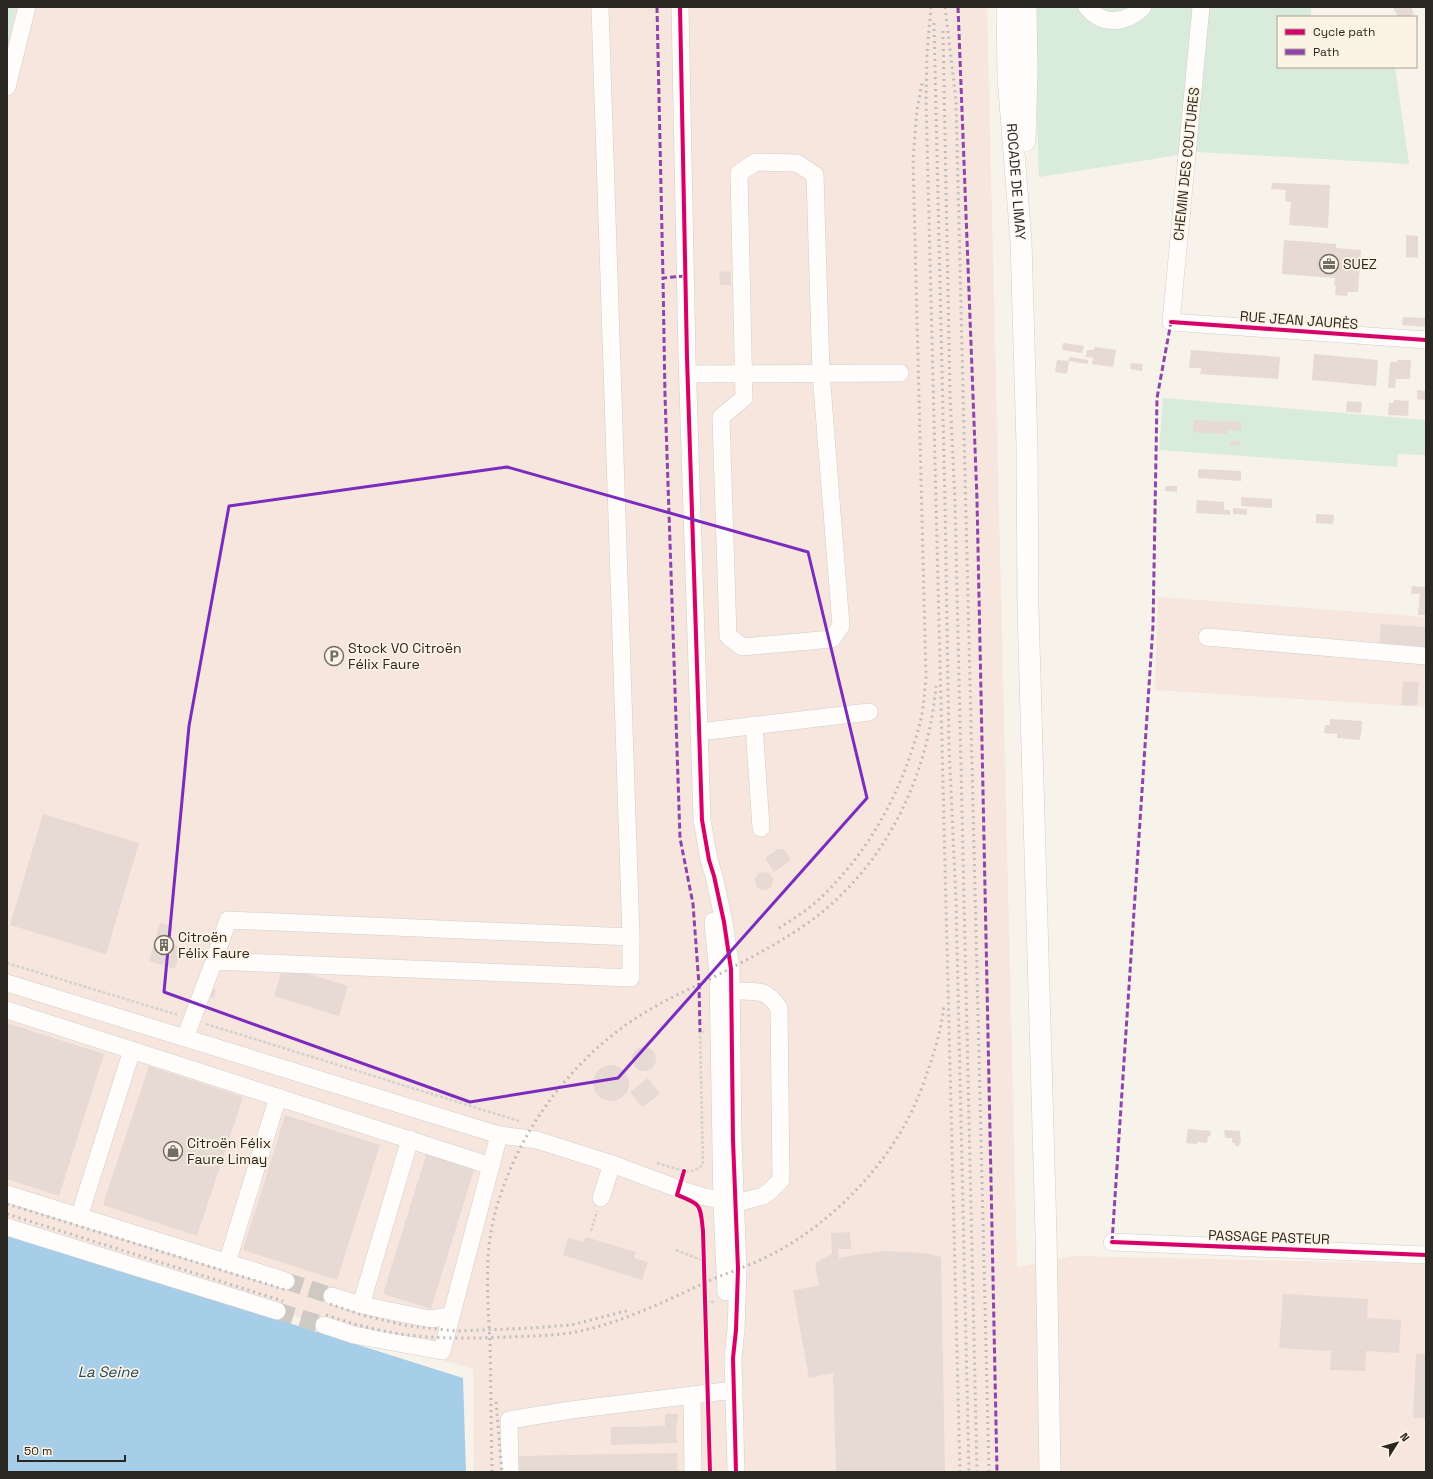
<svg xmlns="http://www.w3.org/2000/svg" width="1433" height="1479" viewBox="0 0 1433 1479" font-family="'Space Grotesk',sans-serif">
<style>
.industrial{fill:#f6e6de}
.green{fill:#d9ebda}
.water{fill:#a6cee9}
.building{fill:#e7dad4}
.lines{fill:none;stroke-linecap:round;stroke-linejoin:round}
.minor-tunnel{stroke:#cec9c2;stroke-width:17;stroke-dasharray:17 8;stroke-linecap:butt}
.minor-casing{stroke:#d2cec8;stroke-width:18}
.major-casing{stroke:#d2cec8;stroke-width:22}
.path{stroke:#d4d2cf;stroke-width:2.5;stroke-dasharray:3 2;stroke-linecap:butt}
.minor{stroke:#fefdfc;stroke-width:17}
.major{stroke:#fefdfc;stroke-width:21}
.rail{stroke:#bebdbb;stroke-width:3;stroke-dasharray:2 4;stroke-linecap:butt}
.quiet{stroke:#8e44ad;stroke-width:3;stroke-dasharray:6 3;stroke-linecap:butt}
.cycleway-casing{stroke:#fdf3e4;stroke-width:6}
.cycleway{stroke:#d6006c;stroke-width:4}
.marked{fill:none;stroke:#7b2cbf;stroke-width:3;stroke-linejoin:round}
.labels{text-anchor:middle;stroke-width:3.5;stroke-linejoin:round;paint-order:stroke}
.street-label{font-size:14px;fill:#2b2722;stroke:#fdf3e4}
.poi-label{font-size:14px;fill:#2b2722;stroke:#fdf3e4;text-anchor:start}
.water-label{font-size:15px;font-style:italic;fill:#1c4965;stroke:#fdf3e4}
</style>
<rect width="100%" height="100%" fill="#f7f2ea"/>
<g class="industrial">
<polygon points="7,7 987,7 1017,1267 1073,1256 1426,1264 1426,1472 474,1472 473,1369 7,1230"/>
<polygon points="1158,597 1426,617 1426,691 1424,707 1155,690"/>
</g>
<g class="green">
<polygon points="7,7 16,7 7,51"/>
<polygon points="1031,7 1311,7 1311,17 1278,17 1278,67 1395,67 1409,164 1198,152 1039,177 1035,54"/>
<polygon points="1163,398 1426,420 1426,455 1398,454 1397,467 1159,450"/>
</g>
<polygon class="water" points="7,1234 463,1378 466,1472 7,1472"/>
<g class="building">
<polygon points="1393,7 1411,7 1414,14 1407,17 1398,17"/>
<polygon points="1272,183 1330,185 1328,228 1289,225 1291,202 1285,201 1286,190 1271,189"/>
<polygon points="1406,235 1418,236 1418,258 1406,257"/>
<polygon points="1284,240 1336,244 1336,248 1361,250 1358,292 1348,292 1347,296 1335,295 1336,286 1334,285 1335,278 1282,274"/>
<polygon points="730,271 731,285 720,285 719,272"/>
<polygon points="1403,317 1426,318 1426,327 1402,325"/>
<polygon points="1063,343 1084,346 1082,353 1062,350"/>
<polygon points="1095,347 1116,350 1113,367 1092,364 1093,358 1086,357 1087,350 1094,350"/>
<polygon points="1191,350 1280,357 1278,379 1200,374 1201,368 1189,368"/>
<polygon points="1314,354 1378,360 1376,386 1312,380"/>
<polygon points="1069,357 1088,360 1088,364 1069,361"/>
<polygon points="1057,360 1069,361 1067,374 1055,372"/>
<polygon points="1397,360 1411,360 1410,379 1396,379 1395,388 1388,388 1390,362 1397,362"/>
<polygon points="1131,363 1143,364 1142,371 1130,369"/>
<polygon points="1417,390 1426,391 1425,400 1417,399"/>
<polygon points="1394,400 1409,401 1408,416 1388,415 1389,403 1393,403"/>
<polygon points="1347,401 1362,402 1361,413 1346,412"/>
<polygon points="1194,420 1241,422 1241,431 1227,430 1227,434 1193,432"/>
<rect x="1230" y="441" width="10" height="4"/>
<polygon points="1198,469 1241,471 1241,481 1198,478"/>
<polygon points="1166,486 1177,486 1177,492 1165,491"/>
<polygon points="1241,497 1272,499 1272,508 1241,506"/>
<polygon points="1197,500 1224,502 1224,510 1230,510 1230,515 1196,513"/>
<polygon points="1233,508 1247,509 1247,515 1233,514"/>
<polygon points="1316,514 1334,515 1333,524 1316,523"/>
<polygon points="1412,586 1426,587 1426,615 1418,615 1420,594 1411,594"/>
<polygon points="1381,624 1426,627 1426,650 1379,647"/>
<polygon points="1403,681 1419,682 1417,706 1401,705"/>
<polygon points="1330,719 1362,721 1361,736 1360,735 1360,740 1337,738 1337,734 1324,733 1325,725 1330,725"/>
<polygon points="43,814 139,843 106,954 10,925"/>
<polygon points="778,849 784,849 791,860 774,872 765,858"/>
<circle cx="764" cy="881" r="9"/>
<polygon points="160,923 173,927 168,943 181,947 175,969 149,961"/>
<polygon points="283,966 348,986 339,1016 274,996"/>
<polygon points="207,988 216,990 214,998 205,994"/>
<polygon points="7,1023 104,1054 59,1196 7,1179"/>
<circle cx="644" cy="1059" r="12"/>
<circle cx="611" cy="1083" r="18"/>
<polygon points="149,1066 243,1097 197,1236 103,1205"/>
<polygon points="648,1078 660,1094 642,1107 630,1092"/>
<polygon points="285,1115 380,1145 337,1280 243,1250"/>
<polygon points="1188,1129 1211,1131 1210,1137 1208,1136 1207,1143 1197,1142 1197,1144 1186,1143"/>
<polygon points="1224,1130 1240,1131 1241,1143 1240,1143 1239,1146 1235,1146 1235,1143 1232,1143 1232,1138 1225,1138"/>
<polygon points="427,1152 475,1167 431,1309 383,1294"/>
<polygon points="850,1232 851,1249 838,1249 839,1258 860,1254 886,1251 925,1253 941,1257 945,1472 836,1472 833,1373 809,1378 793,1290 819,1286 815,1263 832,1254 831,1233"/>
<polygon points="586,1237 636,1252 634,1258 648,1262 642,1280 563,1255 568,1238 583,1242"/>
<polygon points="1283,1294 1368,1299 1367,1318 1401,1320 1399,1353 1366,1351 1365,1371 1330,1370 1331,1351 1279,1348"/>
<polygon points="1416,1354 1426,1354 1426,1418 1413,1418"/>
<polygon points="665,1414 678,1414 678,1422 676,1423 677,1443 611,1445 611,1427 665,1426"/>
<polygon points="677,1453 678,1472 517,1472 517,1456"/>
</g>
<g class="lines">
<g class="minor-tunnel">
<polyline points="286,1281 332,1296"/>
<polyline points="277,1311 324,1325"/>
</g>
<defs>
<g id="minor">
<polyline points="600,7 631,937"/>
<polyline points="680,7 687,358 702,820 709,860 714,876 724,922 731,969 733,1140 738,1269 736,1330 733,1358 736,1472"/>
<path d="M1087 7C1102 26 1126 24 1143 7"/>
<polyline points="1201,7 1171,322 1426,340"/>
<polyline points="7,87 27,7"/>
<polygon points="756,162 797,163 815,175 821,373 841,626 832,639 742,647 728,636 721,417 744,398 739,173"/>
<polyline points="687,374 900,373"/>
<polyline points="1207,637 1426,656"/>
<polyline points="754,725 761,828"/>
<polyline points="699,732 869,712"/>
<polyline points="713,921 718,975 722,1206 726,1292"/>
<path d="M7 983 499 1135 537 1140 612 1164 679 1189 705 1197 736 1203 763 1196 770 1191 781 1180 779 1008C764 985 754 994 731 990"/>
<polyline points="7,1010 491,1166"/>
<polyline points="185,1038 214,961 631,978 631,937 228,920 214,961"/>
<polyline points="7,1194 286,1281"/>
<polyline points="601,1198 612,1164"/>
<polyline points="79,1217 132,1050"/>
<polyline points="7,1227 277,1311"/>
<polyline points="1112,1242 1426,1255"/>
<polyline points="227,1263 278,1097"/>
<polyline points="332,1296 361,1305 430,1319 451,1316"/>
<polyline points="361,1305 410,1139"/>
<polyline points="324,1325 354,1335 442,1351 499,1135"/>
<polyline points="692,1395 693,1472"/>
<polyline points="510,1472 509,1420 571,1410 734,1390"/>
</g>
<g id="major">
<path id="s1" d="M1007 7 1008 77 1021 241 1027 445 1028 609 1046 1233 1050 1472"/>
<polyline points="1025,141 1027,72 1026,7"/>
</g>
</defs>
<use href="#minor" class="minor-casing"/>
<use href="#major" class="major-casing"/>
<g class="path">
<polyline points="7,963 178,1015"/>
<polyline points="206,1024 519,1121"/>
<polyline points="657,1163 687,1172 695,1170 703,1165 700,1032 704,1032"/>
<polyline points="591,1231 597,1211"/>
<polyline points="676,1250 704,1261"/>
<polyline points="706,1302 715,1302"/>
</g>
<use href="#minor" class="minor"/>
<use href="#major" class="major"/>
<g class="rail">
<polyline points="931,7 927,53 926,98 960,1472"/>
<polyline points="945,7 956,100 989,1472"/>
<polyline points="934,23 945,502 949,746 956,901 969,1472"/>
<polyline points="943,31 950,395 955,502 977,1472"/>
<path d="M779 928C791 920 805 912 816 902 868 855 903 790 920 723 924 709 924 693 926 678L913 159 917 110 922 83"/>
<polyline points="7,1204 286,1290"/>
<polyline points="7,1214 283,1301"/>
<polyline points="330,1304 362,1315 408,1326 456,1331 531,1328 571,1325 630,1310"/>
<path d="M326 1315C345 1321 363 1327 383 1331 423 1339 466 1339 507 1337 528 1336 549 1336 570 1333 616 1325 660 1304 702 1284 725 1273 751 1266 774 1253 832 1223 890 1163 916 1102 920 1093 924 1082 927 1073 935 1051 942 1027 944 1004"/>
<polyline points="496,1402 502,1472"/>
<path d="M492 1472C491 1429 491 1387 490 1344 488 1302 484 1258 494 1217 514 1138 566 1065 633 1020 664 999 700 985 733 967 769 948 806 928 836 900 895 845 929 766 936 686"/>
</g>
<g class="quiet">
<polyline points="657,7 663,278"/>
<polyline points="958,7 977,499 997,1472"/>
<polyline points="685,276 663,278 665,395 680,838 693,904 699,985 700,1032"/>
<polyline points="1112,1242 1153,626 1157,398 1171,322"/>
</g>
<defs>
<g id="cycleway">
<polyline points="680,7 687,358 702,820 709,860 714,876 724,922 731,969 733,1140 738,1269 736,1330 733,1358 736,1472"/>
<polyline points="1171,322 1426,340"/>
<path d="M684 1171 677 1195C702 1205 700 1204 703 1231L710 1472"/>
<polyline points="1112,1242 1426,1255"/>
</g>
</defs>
<use href="#cycleway" class="cycleway-casing"/>
<use href="#cycleway" class="cycleway"/>
</g>
<path class="marked" d="M507 467 808 552 867 798 618 1078 470 1102 164 992 189 726 229 506Z"/>
<defs>
<symbol id="office-ring" viewBox="-11 -11 22 22"><circle r="9.5" fill="#fdf3e4" stroke="#726e68" stroke-width="1.5"/><path d="M-6-3h4V-5.5h4V-3h4V5H-6ZM-1-4.5V-3h2v-1.5ZM-6 0V1H6V0Z" fill="#726e68"/></symbol>
<symbol id="parking-ring" viewBox="-11 -11 22 22"><circle r="9.5" fill="#fdf3e4" stroke="#726e68" stroke-width="1.5"/><path d="M-3.5-5.5H1a3.5 3.5 0 0 1 0 7H-1V5.5H-3.5ZM-1-3.4V-.6H.8a1.4 1.4 0 0 0 0-2.8Z" fill="#726e68"/></symbol>
<symbol id="building-ring" viewBox="-11 -11 22 22"><circle r="9.5" fill="#fdf3e4" stroke="#726e68" stroke-width="1.5"/><path d="M-4-6H4V6H1V3H-1V6H-4ZM-2.5-4.3h1.7v1.8h-1.7ZM.8-4.3h1.7v1.8H.8ZM-2.5-1h1.7V.8h-1.7ZM.8-1h1.7V.8H.8Z" fill="#726e68"/></symbol>
<symbol id="shop-ring" viewBox="-11 -11 22 22"><circle r="9.5" fill="#fdf3e4" stroke="#726e68" stroke-width="1.5"/><path d="M-5-2.5h2.3a2.7 3.5 0 0 1 5.4 0H5L5.5 6h-11ZM-1.5-2.5h3a1.5 2.3 0 0 0-3 0Z" fill="#726e68"/></symbol>
</defs>
<g fill-rule="evenodd">
<use href="#office-ring" x="1318" y="253" width="22" height="22"/>
<use href="#parking-ring" x="323" y="645" width="22" height="22"/>
<use href="#building-ring" x="153" y="934" width="22" height="22"/>
<use href="#shop-ring" x="162" y="1140" width="22" height="22"/>
</g>
<g class="labels">
<g class="street-label">
<text transform="translate(1186 164) rotate(-84)" y="5">CHEMIN DES COUTURES</text>
<text dy="5" stroke="none"><textPath href="#s1" startOffset="175">ROCADE DE LIMAY</textPath></text>
<text transform="translate(1299 320) rotate(4)" y="5">RUE JEAN JAURÈS</text>
<text transform="translate(1269 1237) rotate(2)" y="5">PASSAGE PASTEUR</text>
</g>
<g class="poi-label">
<text x="1343" y="269">SUEZ</text>
<text x="348" y="653">Stock VO Citroën<tspan x="348" dy="16">Félix Faure</tspan></text>
<text x="178" y="942">Citroën<tspan x="178" dy="16">Félix Faure</tspan></text>
<text x="187" y="1148">Citroën Félix<tspan x="187" dy="16">Faure Limay</tspan></text>
</g>
<g class="water-label">
<text x="108" y="1377">La Seine</text>
</g>
</g>
<rect width="1433" height="1479" fill="none" stroke="#2b2722" stroke-width="16"/>
<rect x="1277" y="16" width="140" height="52" fill="#fdf3e4" stroke="#a9a196"/>
<rect x="1285" y="29" width="20" height="6" fill="#d6006c" stroke="#a9a196"/>
<text x="1313" y="36" font-size="12" fill="#2b2722">Cycle path</text>
<rect x="1285" y="49" width="20" height="6" fill="#8e44ad" stroke="#a9a196"/>
<text x="1313" y="56" font-size="12" fill="#2b2722">Path</text>
<g transform="translate(1397 1443) rotate(53)" stroke="#fdf3e4" stroke-width="3" paint-order="stroke">
<path d="M0-3L7 15L0 10L-7 15Z" fill="#2b2722"/>
<text y="-6" font-size="11" font-weight="bold" text-anchor="middle" fill="#2b2722">N</text>
</g>
<path d="M18 1455v6h107v-6" fill="none" stroke="#2b2722" stroke-width="2"/>
<text x="24" y="1455" font-size="12" fill="#2b2722" stroke="#fdf3e4" stroke-width="3" paint-order="stroke">50 m</text>
</svg>
